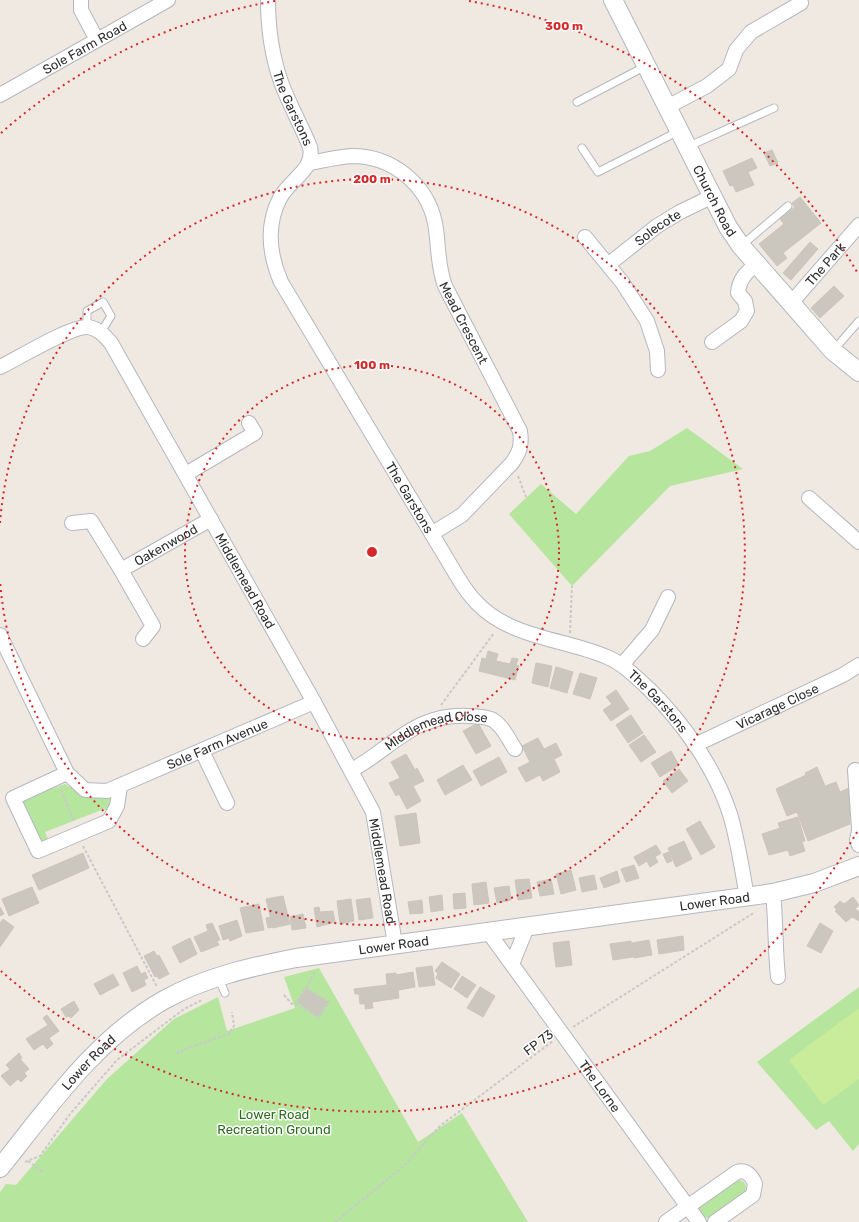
<svg xmlns="http://www.w3.org/2000/svg" width="859" height="1222" viewBox="0 0 859 1222" font-family="Rubik,sans-serif">
<style>
.green{fill:#b6e59e}
.pitch{fill:#c9ec9a}
.building{fill:#cbc7bf;stroke:#cbc5ba}
.lines{fill:none;stroke-linecap:round;stroke-linejoin:round}
.service-casing{stroke:#b4b7c1;stroke-width:9}
.minor-casing{stroke:#b4b7c1;stroke-width:16}
.tertiary-casing{stroke:#b4b7c1;stroke-width:20}
.path{stroke:#c9c9c9;stroke-width:2;stroke-dasharray:3 2;stroke-linecap:butt}
.service{stroke:#fff;stroke-width:7}
.minor{stroke:#fff;stroke-width:14}
.tertiary{stroke:#fff;stroke-width:18}
.ring{fill:none;stroke:#d62828;stroke-width:2;stroke-dasharray:2 4}
.labels{text-anchor:middle;stroke-width:3;stroke-linejoin:round;paint-order:stroke}
.street-label{font-size:13px;fill:#2e2e2e;stroke:#fff}
.park-label{font-size:13px;fill:#2c6e1b;stroke:#fff}
.centre{fill:#d62828;stroke:#fff;stroke-width:2}
.ring-label{font-size:12px;text-anchor:middle;font-weight:bold;fill:#d62828;stroke:#fff;stroke-width:3;stroke-linejoin:round;paint-order:stroke}
</style>
<rect width="100%" height="100%" fill="#efe9e1"/>
<g class="green">
<polygon points="687,428 743,469 670,486 572,586 509,514 541,484 576,514 629,456 650,451"/>
<polygon points="65,784 86,797 111,796 112,805 106,810 104,809 45,832 49,841 42,844 21,800"/>
<polygon points="319,968 418,1142 462,1113 528,1222 0,1222 0,1192 6,1184 16,1185 107,1079 174,1019 218,997 227,1031 295,1008 284,977"/>
<polygon points="859,987 859,1144 853,1151 829,1121 816,1130 757,1062"/>
<polygon points="737,1179 744,1182 746,1187 745,1193 710,1218 703,1217 699,1211 700,1204"/>
</g>
<polygon class="pitch" points="859,1008 859,1079 823,1105 789,1060"/>
<g class="building">
<polygon points="772,150 778,163 770,166 764,153"/>
<polygon points="752,158 757,168 748,172 754,185 736,192 733,185 730,186 723,171"/>
<polygon points="800,197 821,223 783,253 787,258 777,266 759,244 784,224 780,219 795,207 792,203"/>
<polygon points="810,242 818,249 791,280 783,273"/>
<polygon points="834,286 844,296 820,318 811,308"/>
<polygon points="488,651 498,654 496,661 510,664 512,658 518,659 516,665 519,666 515,680 479,671 482,658 486,659"/>
<polygon points="536,663 552,666 548,687 532,683"/>
<polygon points="556,667 573,672 567,693 550,688"/>
<polygon points="580,673 597,678 590,699 573,694"/>
<polygon points="616,690 629,709 611,721 603,710 612,704 606,697"/>
<polygon points="631,715 643,733 628,743 616,725"/>
<polygon points="478,723 491,746 476,754 463,731"/>
<polygon points="644,735 656,752 641,762 629,745"/>
<polygon points="538,738 544,749 556,743 562,755 554,759 560,772 543,781 540,775 526,782 518,768 530,762 522,746"/>
<polygon points="671,751 679,765 660,777 651,763"/>
<polygon points="406,754 415,770 417,768 424,781 413,786 421,801 407,809 399,794 396,796 389,783 400,778 391,762"/>
<polygon points="499,757 507,772 481,786 473,771"/>
<polygon points="463,765 472,780 445,795 437,780"/>
<polygon points="817,767 825,786 836,782 840,792 849,788 850,824 808,841 797,812 787,816 776,789 806,775 805,773"/>
<polygon points="679,769 688,781 672,793 663,781"/>
<polygon points="416,813 420,843 400,846 395,816"/>
<polygon points="798,817 805,841 802,842 805,851 790,856 788,850 769,855 762,834 780,828 778,823"/>
<polygon points="700,821 715,847 701,855 686,829"/>
<polygon points="684,841 692,859 676,867 668,848"/>
<polygon points="656,845 661,853 655,857 658,862 650,867 647,861 639,866 634,857"/>
<polygon points="669,852 672,861 667,863 663,854"/>
<polygon points="83,853 89,868 39,890 32,875"/>
<polygon points="634,865 639,878 626,882 621,869"/>
<polygon points="571,870 576,890 561,894 556,874"/>
<polygon points="617,871 620,882 604,888 600,878"/>
<polygon points="594,875 597,889 582,892 579,878"/>
<polygon points="529,879 532,898 518,900 515,880"/>
<polygon points="551,879 554,894 540,896 537,882"/>
<polygon points="486,882 489,903 474,905 472,884"/>
<polygon points="509,886 511,900 497,903 494,888"/>
<polygon points="32,887 39,903 9,916 2,899"/>
<polygon points="465,893 466,908 454,909 453,894"/>
<polygon points="442,895 443,910 431,912 429,897"/>
<polygon points="283,896 290,924 273,928 266,899"/>
<polygon points="853,897 859,905 855,909 859,912 859,921 852,917 846,922 835,911 837,910 834,907 840,901 844,904"/>
<polygon points="370,898 373,918 359,920 356,900"/>
<polygon points="351,899 354,921 340,924 337,901"/>
<polygon points="422,900 423,913 410,914 408,902"/>
<polygon points="259,904 264,930 246,933 240,908"/>
<polygon points="0,907 4,914 0,916"/>
<polygon points="319,907 320,912 333,911 335,922 317,927 314,908"/>
<polygon points="303,914 306,928 292,930 290,917"/>
<polygon points="271,917 273,927 268,928 266,918"/>
<polygon points="3,919 14,927 0,947 0,923"/>
<polygon points="237,920 242,936 230,941 229,938 223,940 219,926"/>
<polygon points="212,923 220,940 217,941 219,945 201,952 194,937 208,931 206,925"/>
<polygon points="820,923 833,931 821,953 807,946"/>
<polygon points="683,936 684,950 659,954 657,940"/>
<polygon points="190,938 197,954 180,963 172,947"/>
<polygon points="649,940 652,955 634,958 632,943"/>
<polygon points="569,941 572,965 556,967 553,943"/>
<polygon points="631,941 633,957 613,960 610,944"/>
<polygon points="154,951 157,956 159,955 169,974 159,979 157,976 155,977 144,956"/>
<polygon points="442,962 460,974 451,988 436,978 438,973 435,971"/>
<polygon points="137,966 141,974 145,972 148,978 144,980 146,985 132,992 123,973"/>
<polygon points="432,966 435,985 419,987 416,968"/>
<polygon points="413,972 415,987 399,990 396,975"/>
<polygon points="396,973 399,998 372,1002 373,1008 365,1009 365,1004 360,1004 359,994 355,994 354,989 387,985 386,974"/>
<polygon points="113,974 119,985 100,995 94,984"/>
<polygon points="462,976 476,985 467,998 454,989"/>
<polygon points="480,987 495,996 483,1017 467,1008"/>
<polygon points="306,989 327,1002 318,1016 298,1002"/>
<polygon points="74,1001 79,1010 71,1018 69,1016 66,1017 61,1009"/>
<polygon points="47,1015 59,1031 49,1038 53,1044 47,1049 43,1044 34,1050 26,1039 48,1025 43,1018"/>
<polygon points="19,1053 22,1058 20,1059 29,1069 24,1073 27,1076 21,1082 18,1079 10,1086 1,1076 10,1069 6,1065"/>
</g>
<g class="lines">
<g class="service-casing">
<g id="service">
<polyline points="577,102 646,66"/>
<polyline points="687,147 774,108"/>
<polyline points="582,148 598,172 679,131"/>
<polyline points="741,246 788,206"/>
<polyline points="87,327 87,311 103,302 111,316 101,332"/>
<polyline points="833,351 859,321"/>
<polyline points="218,977 225,993"/>
</g>
</g>
<g class="minor-casing">
<g id="minor">
<polyline points="81,0 81,10 97,40"/>
<path id="s1" d="M 268,0 C 268,28 272,56 281,82 C 289,104 301,125 310,147 C 315,170 290,179 280,198 C 266,225 269,254 281,282 L 457,576 C 463,586 469,595 477,603 C 510,638 565,639 607,657 C 624,664 637,678 650,690 C 684,724 715,768 730,814 C 738,841 742,870 747,897"/>
<path id="s2" d="M 0,95 L 168,0"/>
<polyline points="667,107 707,86 729,69 736,50 751,32 801,3"/>
<path id="s3" d="M 310,163 C 324,160 338,157 352,156 C 392,156 427,184 435,223 C 439,244 437,265 445,286 L 520,431 C 522,445 520,452 512,463 L 462,515 L 433,533"/>
<polyline points="585,237 622,282 647,321 657,351 658,370"/>
<path id="s4" d="M 609,264 L 657,226 L 680,212 L 711,197"/>
<path id="s5" d="M 791,303 L 859,225"/>
<path d="M 712,342 L 741,321 L 747,311 L 745,301 L 738,293 C 739,279 746,273 756,264"/>
<path id="s6" d="M 0,367 C 17,359 72,325 88,327 C 99,329 104,335 111,343 L 314,702 L 373,812 L 395,944"/>
<polyline points="186,474 255,433 249,423"/>
<polyline points="809,498 859,542"/>
<path id="s7" d="M 72,523 L 91,521 L 121,570 L 211,519"/>
<polyline points="121,570 153,626 143,639"/>
<path id="s8" d="M 0,635 L 67,773 L 85,790 L 107,791 L 314,702"/>
<polyline points="622,665 652,630 668,597"/>
<path id="s9" d="M 695,745 L 843,675 L 859,665"/>
<polyline points="202,751 227,803"/>
<path id="s10" d="M 352,770 C 393,747 415,713 469,716 C 477,717 485,716 493,720 C 503,726 509,740 515,749"/>
<polyline points="855,770 859,829"/>
<polyline points="67,773 13,798 38,851 109,821 117,806 120,786"/>
<polyline points="859,831 857,840 859,845"/>
<path d="M 773,893 C 776,921 775,949 778,977"/>
<path id="s11" d="M 489,933 L 699,1222"/>
<polyline points="512,964 527,927"/>
<path d="M 666,1222 L 737,1172 C 746,1169 752,1176 755,1184 L 753,1195 L 715,1222"/>
</g>
</g>
<g class="tertiary-casing">
<g id="tertiary">
<path id="s12" d="M 613,0 L 728,227 L 741,246 L 833,351 L 859,372"/>
<path id="s13" d="M 0,1168 C 48,1108 95,1039 164,1000 C 205,977 251,967 296,958 L 773,893 L 814,883 L 859,866"/>
</g>
</g>
<g class="path">
<polyline points="518,476 526,497"/>
<polyline points="570,633 572,586"/>
<polyline points="441,705 494,633"/>
<polyline points="61,790 74,821"/>
<polyline points="83,846 157,987"/>
<polyline points="284,995 292,1004 296,1004 314,974 314,971"/>
<polyline points="296,1004 319,1018 329,1002 306,988"/>
<polyline points="573,1027 755,912"/>
<polyline points="177,1051 179,1053 185,1049 231,1033 231,1030 234,1026 232,1012"/>
<polyline points="28,1161 43,1172"/>
<polyline points="25,1162 40,1156 70,1114 117,1060 184,1009 202,1000"/>
<polyline points="335,1222 403,1167 440,1126 553,1041"/>
</g>
<use href="#service" class="service"/>
<use href="#minor" class="minor"/>
<use href="#tertiary" class="tertiary"/>
</g>
<g class="ring">
<circle cx="372" cy="552" r="187"/>
<path d="M0 523A373 373 0 1 1 0 581"/>
<path d="M857 832A560 560 0 0 1 1 971M1 133A560 560 0 0 1 275 1M469 1A560 560 0 0 1 857 272"/>
</g>
<g class="labels">
<g class="street-label">
<text dy="5" stroke="none"><textPath href="#s2" startOffset="97">Sole Farm Road</textPath></text>
<text dy="5" stroke="none"><textPath href="#s1" startOffset="112">The Garstons</textPath></text>
<text dy="5" stroke="none"><textPath href="#s12" startOffset="225">Church Road</textPath></text>
<text dy="5" stroke="none"><textPath href="#s4" startOffset="61">Solecote</textPath></text>
<text dy="5" stroke="none"><textPath href="#s5" startOffset="52">The Park</textPath></text>
<text dy="5" stroke="none"><textPath href="#s3" startOffset="263">Mead Crescent</textPath></text>
<text dy="5" stroke="none"><textPath href="#s1" startOffset="554">The Garstons</textPath></text>
<text dy="5" stroke="none"><textPath href="#s7" startOffset="128">Oakenwood</textPath></text>
<text dy="5" stroke="none"><textPath href="#s6" startOffset="399">Middlemead Road</textPath></text>
<text dy="5" stroke="none"><textPath href="#s1" startOffset="890">The Garstons</textPath></text>
<text dy="5" stroke="none"><textPath href="#s9" startOffset="91">Vicarage Close</textPath></text>
<text dy="5" stroke="none"><textPath href="#s10" startOffset="96">Middlemead Close</textPath></text>
<text dy="5" stroke="none"><textPath href="#s8" startOffset="320">Sole Farm Avenue</textPath></text>
<text dy="5" stroke="none"><textPath href="#s6" startOffset="723">Middlemead Road</textPath></text>
<text dy="5" stroke="none"><textPath href="#s13" startOffset="798">Lower Road</textPath></text>
<text dy="5" stroke="none"><textPath href="#s13" startOffset="474">Lower Road</textPath></text>
<text transform="translate(538 1042) rotate(-37)" y="5">FP 73</text>
<text dy="5" stroke="none"><textPath href="#s13" startOffset="138">Lower Road</textPath></text>
<text dy="5" stroke="none"><textPath href="#s11" startOffset="189">The Lorne</textPath></text>
</g>
<g class="park-label">
<text x="274" y="1119">Lower Road<tspan x="274" dy="15">Recreation Ground</tspan></text>
</g>
</g>
<circle cx="372" cy="552" r="6" class="centre"/>
<g class="ring-label">
<text x="564" y="30">300 m</text>
<text x="372" y="183">200 m</text>
<text x="372" y="369">100 m</text>
</g>
</svg>
